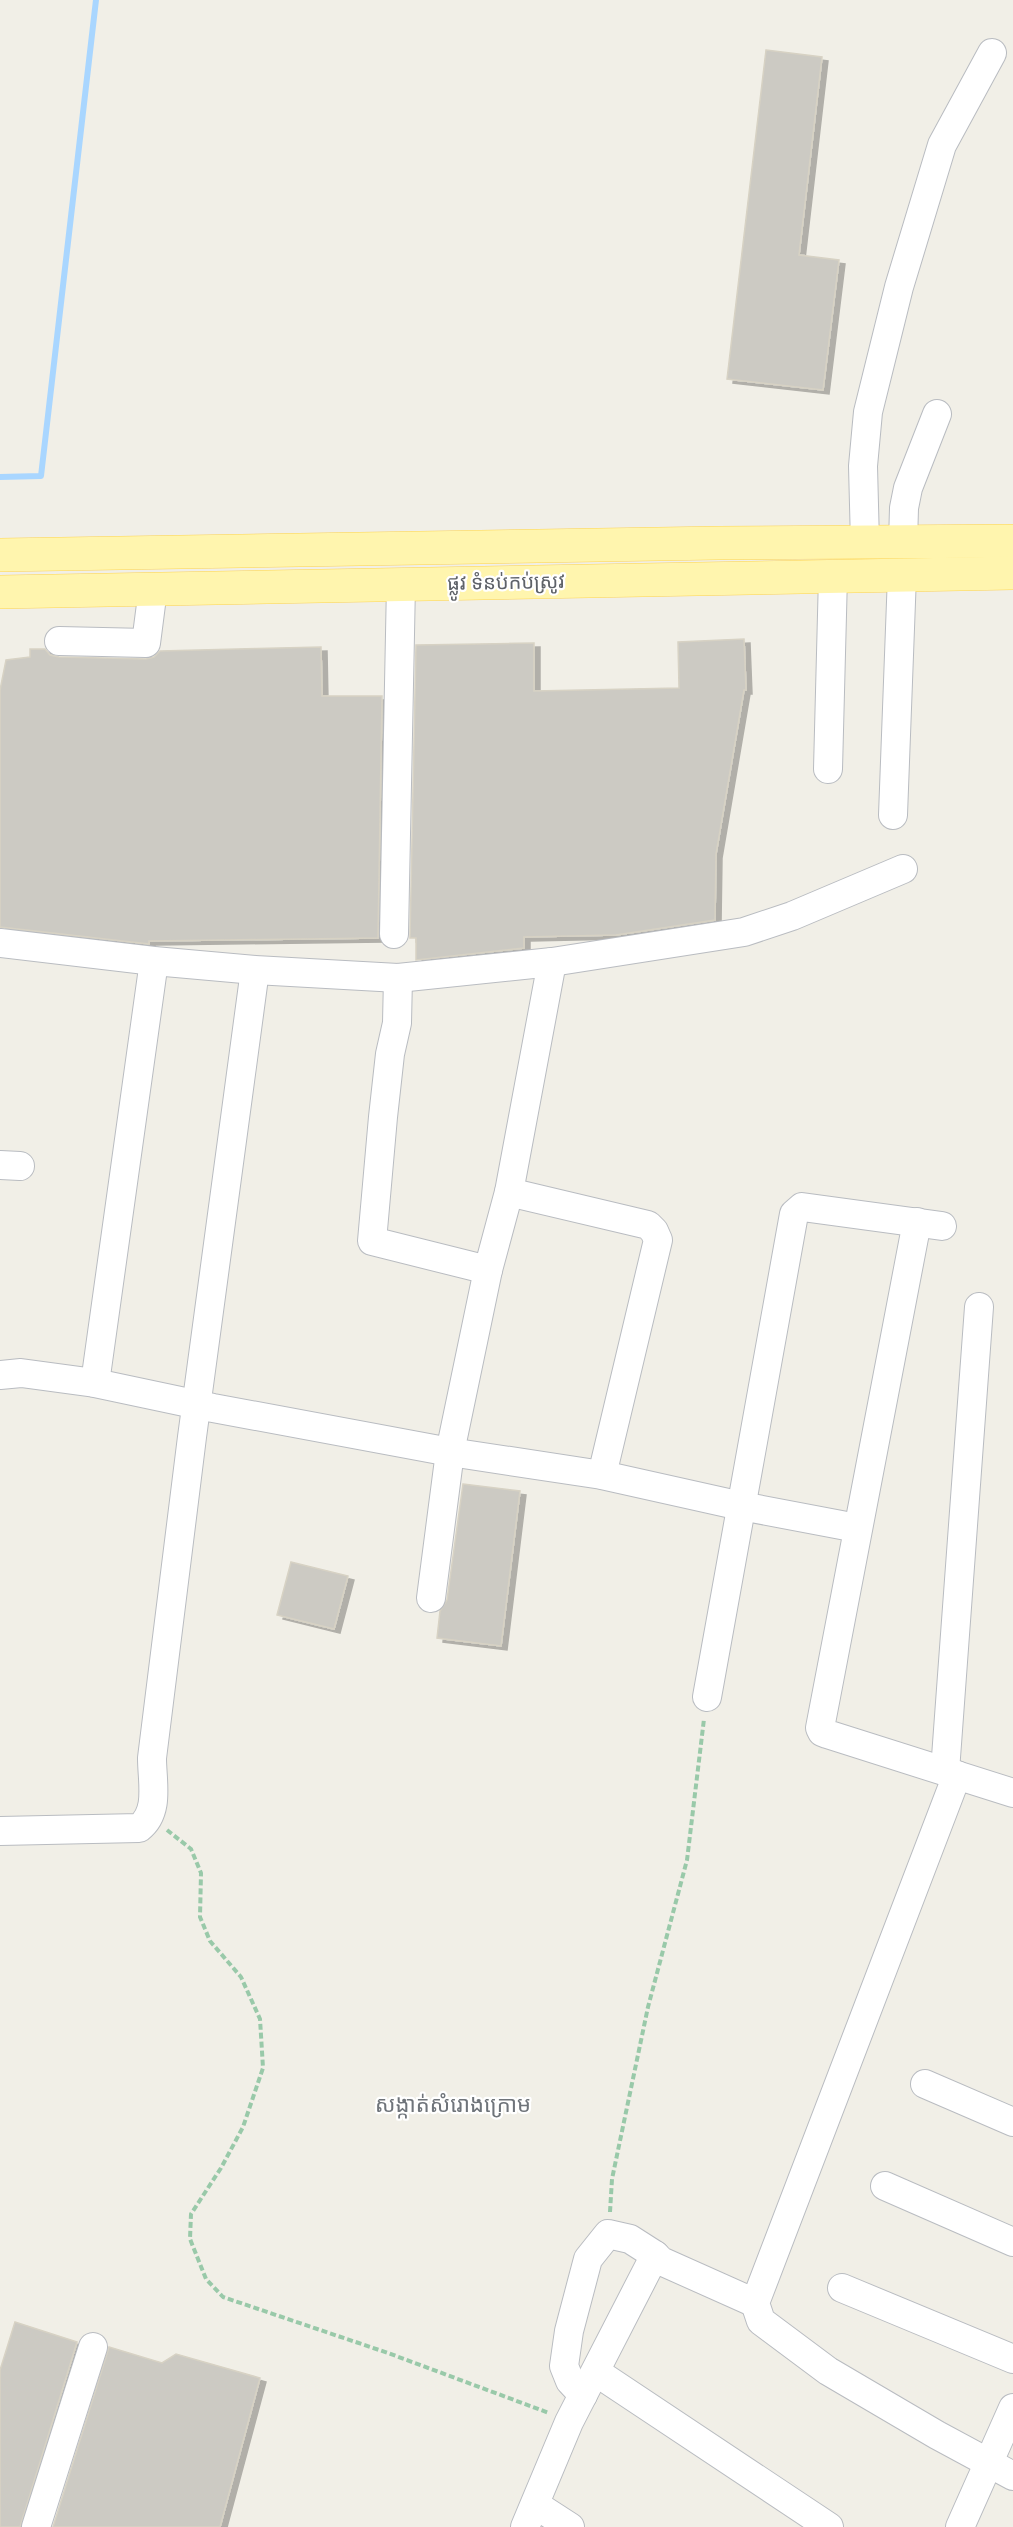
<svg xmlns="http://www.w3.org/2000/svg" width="1013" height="2527" viewBox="0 0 1013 2527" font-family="Karla,'Noto Sans Khmer',sans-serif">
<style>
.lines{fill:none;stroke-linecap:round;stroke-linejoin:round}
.stream{stroke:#a9d6ff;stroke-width:6}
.building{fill:#cccac3;stroke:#d7d2c4;stroke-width:1.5;filter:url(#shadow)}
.minor-casing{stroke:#b9bcc1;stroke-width:30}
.major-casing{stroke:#fdd454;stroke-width:34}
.path{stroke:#99c9a9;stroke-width:4;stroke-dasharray:6 3;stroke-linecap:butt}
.minor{stroke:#fff;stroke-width:28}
.major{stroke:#fff5ae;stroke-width:33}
.labels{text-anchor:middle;stroke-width:4.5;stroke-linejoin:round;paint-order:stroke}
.street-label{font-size:20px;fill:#5e6268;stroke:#fff}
.quarter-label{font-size:22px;fill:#6f747a;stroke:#fff}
</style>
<defs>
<filter id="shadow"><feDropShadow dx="6" dy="4" stdDeviation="0" flood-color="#0004"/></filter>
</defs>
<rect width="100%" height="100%" fill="#f1efe7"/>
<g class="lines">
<polyline class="stream" points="0,477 41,476 96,0"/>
</g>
<g class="building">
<polygon points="766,50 822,57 799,255 839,260 823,390 727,379"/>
<polygon points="744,639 746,690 744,690 716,854 715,920 616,935 524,937 524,948 416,960 416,938 410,938 416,645 534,643 534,691 679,688 678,642"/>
<polygon points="321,647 322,696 382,696 378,938 149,941 149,944 0,927 0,690 6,660 30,657 30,649 45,649 50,655 59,657 146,659 154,657 160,651"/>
<polygon points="463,1484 520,1491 501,1646 437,1638 440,1611 447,1600"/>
<polygon points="291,1562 348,1576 334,1629 277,1615"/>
<polygon points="15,2322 77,2342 20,2527 0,2527 0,2370"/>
<polygon points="109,2347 162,2363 176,2354 260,2378 220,2527 53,2527"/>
</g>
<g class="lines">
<g class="minor-casing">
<g id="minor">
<polyline points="865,543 863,466 868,412 899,287 942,145 992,53"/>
<polyline points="903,543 904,508 908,488 937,414"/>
<polyline points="59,641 146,643 153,589"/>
<polyline points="828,769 833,576"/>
<polyline points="893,815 902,575"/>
<polyline points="394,934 401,584"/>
<polyline points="0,943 154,961 255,970 398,978 552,962 744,932 792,916 903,869"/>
<polyline points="398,978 397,1023 390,1054 383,1117 372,1241 488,1270"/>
<polyline points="0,1165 20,1166"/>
<polyline points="509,1192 648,1225 654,1231 658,1240 602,1475"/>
<polyline points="917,1222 820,1728 822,1732 827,1734 1013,1793"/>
<polyline points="0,1375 21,1373 95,1383 213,1408 450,1452 602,1475 741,1506 857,1528"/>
<polyline points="95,1383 154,961"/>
<polyline points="431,1598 450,1452 488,1270 509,1192 552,962"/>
<polyline points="707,1697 794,1214 802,1207 942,1226"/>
<polyline points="945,1771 979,1307"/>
<polyline points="957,1775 755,2303 761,2321 828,2371 937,2435 1013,2476"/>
<path d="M 0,1831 L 139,1828 C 160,1812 152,1782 152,1758 L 192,1437 L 255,970"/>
<polyline points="925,2084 1013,2122"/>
<polyline points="885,2186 1013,2242"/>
<polyline points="842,2288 1013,2359"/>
<polyline points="596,2372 829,2527"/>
<polyline points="583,2395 570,2381 564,2366 569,2331 588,2259 608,2234 630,2239 655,2255"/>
<polyline points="536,2505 570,2527"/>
<polyline points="36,2527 93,2347"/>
<polyline points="525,2527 569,2422 655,2255 661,2261 755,2303"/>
<polyline points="960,2527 1013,2408"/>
</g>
</g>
<g class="major-casing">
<g id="major">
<polyline points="0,555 718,543 1013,541"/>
<polyline points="0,592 1013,573"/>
</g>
</g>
<g class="path">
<polyline points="167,1830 191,1849 201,1873 200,1917 210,1941 241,1977 260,2019 263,2068 243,2127 221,2168 191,2214 190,2239 206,2279 223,2297 388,2353 549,2413"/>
<polyline points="610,2212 612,2179 648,2007 687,1860 704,1719"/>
</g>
<use href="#minor" class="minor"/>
<use href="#major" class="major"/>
</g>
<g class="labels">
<g class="street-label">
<text transform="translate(506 582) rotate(-1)" y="7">ផ្លូវ ទំនប់កប់ស្រូវ</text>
</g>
<g class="quarter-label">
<text x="453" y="2112">សង្កាត់សំរោងក្រោម</text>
</g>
</g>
</svg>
